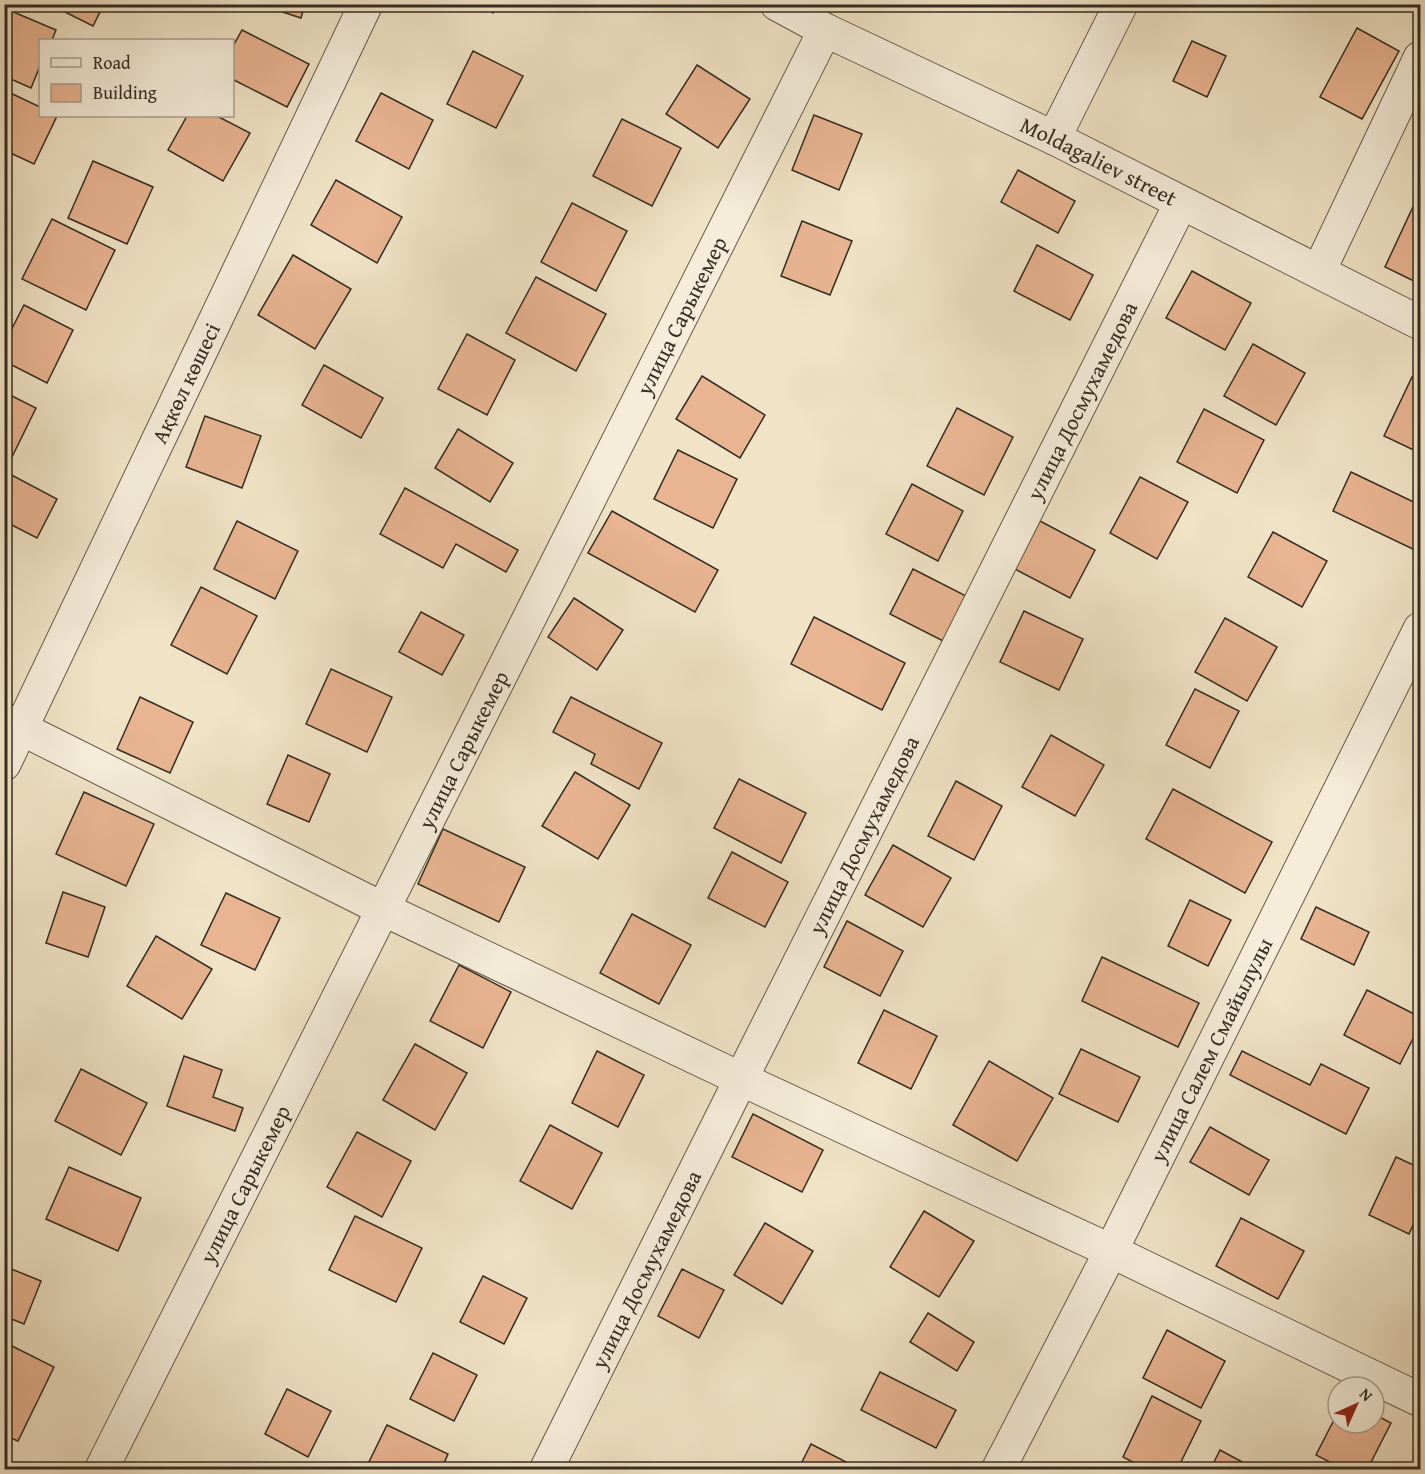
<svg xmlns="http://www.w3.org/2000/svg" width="1425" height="1474" viewBox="0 0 1425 1474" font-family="'Gentium Book Plus',serif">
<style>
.building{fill:#e8b491;stroke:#342c22;stroke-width:1.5}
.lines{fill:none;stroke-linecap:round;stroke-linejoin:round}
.minor-casing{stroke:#635a4b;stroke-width:35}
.minor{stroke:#f5edda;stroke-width:33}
.labels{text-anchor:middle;stroke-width:4.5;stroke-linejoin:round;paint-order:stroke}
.street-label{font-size:22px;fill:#342c22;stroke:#f5edda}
</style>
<rect width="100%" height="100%" fill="#f0e3c6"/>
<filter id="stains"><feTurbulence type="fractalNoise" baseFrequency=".00333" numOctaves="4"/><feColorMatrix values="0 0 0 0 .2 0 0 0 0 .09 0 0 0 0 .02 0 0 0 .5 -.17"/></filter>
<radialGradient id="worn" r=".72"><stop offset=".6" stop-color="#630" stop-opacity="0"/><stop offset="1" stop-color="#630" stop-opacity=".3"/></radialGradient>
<g class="building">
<polygon points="49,4 104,4 93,26"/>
<polygon points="258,4 305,4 301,18"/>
<polygon points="481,4 499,4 493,13"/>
<polygon points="4,8 56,30 52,40 40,40 40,66 31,88 4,76"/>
<polygon points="1357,28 1399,51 1362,119 1320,97"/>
<polygon points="242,30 309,64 287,107 232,79 232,48"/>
<polygon points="1192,41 1226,56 1207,97 1173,81"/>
<polygon points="473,51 523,76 496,128 447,104"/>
<polygon points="697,65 750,99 718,148 666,114"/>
<polygon points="4,90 40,107 40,116 57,116 34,164 4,150"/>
<polygon points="381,93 433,120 409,169 356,141"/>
<polygon points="814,115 862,134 839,190 792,170"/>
<polygon points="187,116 217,116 250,133 223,181 168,150"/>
<polygon points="622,119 681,148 652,206 593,176"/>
<polygon points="93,161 153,187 127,244 68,218"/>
<polygon points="1018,170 1075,201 1058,233 1001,202"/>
<polygon points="336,180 402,217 377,263 311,225"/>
<polygon points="1418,196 1420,198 1420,284 1385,267"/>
<polygon points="572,203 627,231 596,291 541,262"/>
<polygon points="52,219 115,250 86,310 22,279"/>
<polygon points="802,221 852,241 830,295 781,276"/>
<polygon points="1037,245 1093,275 1070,320 1014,291"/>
<polygon points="293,255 351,289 315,349 258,315"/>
<polygon points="1192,271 1251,303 1225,350 1166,318"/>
<polygon points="536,277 606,314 576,371 506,333"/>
<polygon points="24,305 73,330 47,383 4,361 4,344"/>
<polygon points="467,334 515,360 487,415 438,389"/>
<polygon points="1253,344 1305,373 1276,425 1224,396"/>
<polygon points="324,365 383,398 361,438 302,405"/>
<polygon points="702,376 765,415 740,458 676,419"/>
<polygon points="1412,377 1420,381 1420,453 1384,436"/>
<polygon points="4,392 36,408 10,461 4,458"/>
<polygon points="957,408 1013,437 984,495 927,466"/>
<polygon points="1204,409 1264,440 1237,493 1177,462"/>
<polygon points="205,416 261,436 242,488 186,467"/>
<polygon points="458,429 513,463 490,502 435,468"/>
<polygon points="678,450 737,479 713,528 654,499"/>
<polygon points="4,471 57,499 37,538 4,521"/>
<polygon points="1351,472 1420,505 1420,544 1417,551 1333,511"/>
<polygon points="1140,477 1188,502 1157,559 1110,533"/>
<polygon points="912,484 963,511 938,561 886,534"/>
<polygon points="405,488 518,550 506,572 456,544 443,568 380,534"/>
<polygon points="612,511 718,570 695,612 588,553"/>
<polygon points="237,521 298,551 275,599 214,569"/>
<polygon points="1040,521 1095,550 1070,598 1015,569"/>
<polygon points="1273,532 1327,561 1302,607 1248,577"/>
<polygon points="913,569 970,598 947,643 890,614"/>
<polygon points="201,587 257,616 227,674 171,645"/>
<polygon points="574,598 623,630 597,670 548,637"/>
<polygon points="1024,611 1083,639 1059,690 1000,662"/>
<polygon points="421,612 464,635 442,675 399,652"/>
<polygon points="814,617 905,663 882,710 791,664"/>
<polygon points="1225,618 1277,647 1247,701 1195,672"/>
<polygon points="331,669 392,697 367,752 306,724"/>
<polygon points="1195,689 1239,711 1210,768 1166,745"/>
<polygon points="140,697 193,722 170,773 117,749"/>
<polygon points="571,697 662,743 639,789 591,764 595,754 553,732"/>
<polygon points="1051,735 1104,765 1075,816 1022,787"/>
<polygon points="288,755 330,774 309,822 267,804"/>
<polygon points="575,772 630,805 598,859 542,826"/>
<polygon points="739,779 806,813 781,863 714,828"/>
<polygon points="956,781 1002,806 974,860 928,836"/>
<polygon points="1173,789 1272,842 1245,893 1146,839"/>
<polygon points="84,792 154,824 126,886 56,854"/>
<polygon points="443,829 525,867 499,922 418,884"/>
<polygon points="893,845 951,878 923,927 865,895"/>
<polygon points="732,852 788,882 765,927 708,898"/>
<polygon points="63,892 105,907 88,957 46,943"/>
<polygon points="226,893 280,918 255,970 201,945"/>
<polygon points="1190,900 1231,920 1208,966 1168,946"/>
<polygon points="1316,907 1369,932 1354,965 1301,939"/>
<polygon points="632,914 691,945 659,1004 600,973"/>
<polygon points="847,921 903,951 880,996 824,967"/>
<polygon points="156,936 212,969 182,1019 127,986"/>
<polygon points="1102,957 1199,1003 1178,1047 1082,1001"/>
<polygon points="459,965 511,992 483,1048 430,1021"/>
<polygon points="1367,990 1420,1017 1420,1025 1400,1064 1344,1035"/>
<polygon points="884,1010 937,1036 911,1089 858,1063"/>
<polygon points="415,1044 467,1073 435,1130 383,1100"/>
<polygon points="1081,1049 1140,1077 1118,1122 1059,1094"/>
<polygon points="597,1051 644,1075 618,1127 572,1103"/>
<polygon points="1242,1051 1310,1085 1321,1064 1369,1088 1346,1134 1230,1075"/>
<polygon points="184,1056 222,1070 213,1097 243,1108 235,1131 167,1106"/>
<polygon points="989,1061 1053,1098 1017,1161 953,1125"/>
<polygon points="81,1069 147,1103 121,1155 55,1121"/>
<polygon points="753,1114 823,1150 802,1192 732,1157"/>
<polygon points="550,1125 602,1153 572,1209 520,1181"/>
<polygon points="1210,1127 1269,1160 1249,1195 1190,1162"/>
<polygon points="357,1132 411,1161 382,1217 327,1187"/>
<polygon points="1396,1157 1420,1168 1420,1210 1409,1234 1369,1215"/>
<polygon points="69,1167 141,1198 118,1251 46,1219"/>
<polygon points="924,1211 974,1241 939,1297 890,1267"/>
<polygon points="355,1216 422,1248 396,1302 329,1270"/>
<polygon points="1241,1218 1304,1251 1278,1299 1216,1266"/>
<polygon points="765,1223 813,1251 782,1304 734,1275"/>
<polygon points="4,1266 41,1281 24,1324 4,1316"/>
<polygon points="682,1269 724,1290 699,1338 658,1316"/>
<polygon points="483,1276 527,1298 504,1344 460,1322"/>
<polygon points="928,1313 974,1342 957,1371 910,1342"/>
<polygon points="1167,1330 1225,1361 1201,1408 1143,1378"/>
<polygon points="4,1342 54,1367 18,1441 4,1435"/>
<polygon points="433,1353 477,1375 454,1421 410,1399"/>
<polygon points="880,1372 956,1410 936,1448 861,1410"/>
<polygon points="287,1389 331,1411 308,1457 265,1434"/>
<polygon points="1152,1396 1201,1421 1177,1470 1148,1470 1123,1457"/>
<polygon points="1338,1412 1338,1423 1374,1423 1374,1414 1391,1423 1367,1470 1345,1470 1316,1455"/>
<polygon points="387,1425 448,1454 441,1470 365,1470"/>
<polygon points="811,1444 852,1465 849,1470 798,1470"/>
<polygon points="1220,1450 1257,1470 1210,1470"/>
</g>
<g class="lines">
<g class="minor-casing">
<g id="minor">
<path id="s1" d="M 777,4 L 825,30 L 1054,138 L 1420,323"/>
<polyline points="1054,138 1121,4"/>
<polyline points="1319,271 1420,58"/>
<polyline points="4,720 383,909 741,1079 1111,1251 1420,1400"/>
<path id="s2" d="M 4,764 L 366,4"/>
<path id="s3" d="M 101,1470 L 825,30"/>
<path id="s4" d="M 546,1470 L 741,1079 L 1181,203"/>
<path id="s5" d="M 998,1470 L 1111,1251 L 1420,629"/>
</g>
</g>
<use href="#minor" class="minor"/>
</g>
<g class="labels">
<g class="street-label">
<text dy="8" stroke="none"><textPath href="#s1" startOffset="358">Moldagaliev street</textPath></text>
<text dy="8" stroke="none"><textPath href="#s3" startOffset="1292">улица Сарыкемер</textPath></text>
<text dy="8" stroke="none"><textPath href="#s2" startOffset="422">Ақкөл көшесі</textPath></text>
<text dy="8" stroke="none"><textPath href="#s4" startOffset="1196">улица Досмухамедова</textPath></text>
<text dy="8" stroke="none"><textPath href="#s3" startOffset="806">улица Сарыкемер</textPath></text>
<text dy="8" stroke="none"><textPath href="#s4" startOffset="710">улица Досмухамедова</textPath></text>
<text dy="8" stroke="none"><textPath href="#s5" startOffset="471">улица Салем Смайылулы</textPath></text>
<text dy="8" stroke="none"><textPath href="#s3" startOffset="320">улица Сарыкемер</textPath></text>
<text dy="8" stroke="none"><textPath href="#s4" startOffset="224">улица Досмухамедова</textPath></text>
</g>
</g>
<rect width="1425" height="1474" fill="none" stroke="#f0e3c6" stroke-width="24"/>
<rect x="6" y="6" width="1413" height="1462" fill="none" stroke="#342c22" stroke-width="3"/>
<rect x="12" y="12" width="1401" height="1450" fill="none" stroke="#342c22" stroke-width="1.5"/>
<rect x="39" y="39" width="195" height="78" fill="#f5edda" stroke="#a8a090" stroke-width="1.5"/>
<rect x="51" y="58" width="30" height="9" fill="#f5edda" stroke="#a8a090" stroke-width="1.5"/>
<text x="93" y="69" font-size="18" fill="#342c22">Road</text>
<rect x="51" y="84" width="30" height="18" fill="#e8b491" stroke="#a8a090" stroke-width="1.5"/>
<text x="93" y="99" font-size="18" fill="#342c22">Building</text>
<g transform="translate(1356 1405) rotate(45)"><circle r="28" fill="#f5edda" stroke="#a8a090" stroke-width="1.5"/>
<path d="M0-4.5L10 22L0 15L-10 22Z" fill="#8f2418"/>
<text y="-9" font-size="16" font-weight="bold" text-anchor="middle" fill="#342c22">N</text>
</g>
<rect width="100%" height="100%" filter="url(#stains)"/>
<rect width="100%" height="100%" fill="url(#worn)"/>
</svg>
